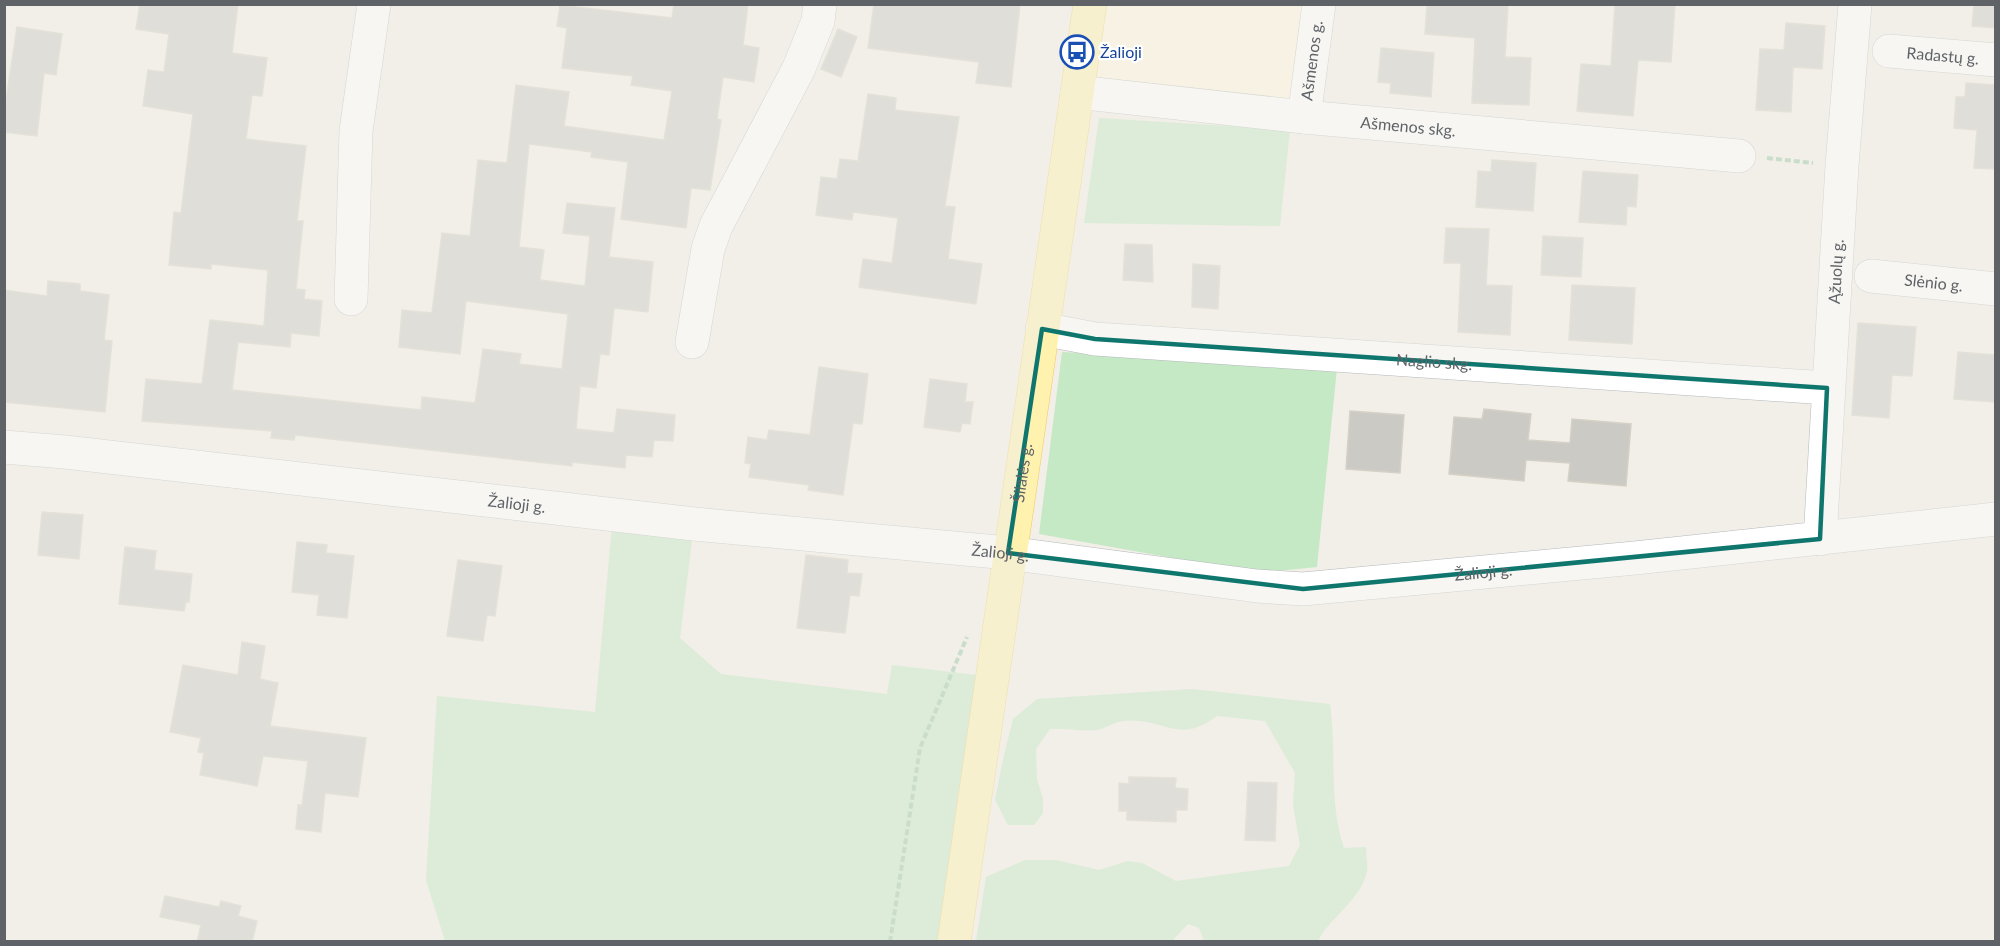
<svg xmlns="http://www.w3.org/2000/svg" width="2000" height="946" viewBox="0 0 2000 946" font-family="Lato,sans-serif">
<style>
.commercial{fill:#fef7e0}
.green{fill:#c5e8c5}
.building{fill:#cccac5;stroke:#d6d1c6;stroke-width:1.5}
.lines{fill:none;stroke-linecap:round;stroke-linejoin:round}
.minor-casing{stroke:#b5b8bc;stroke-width:34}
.major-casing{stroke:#f2c960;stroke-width:34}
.path{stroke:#9cc7a9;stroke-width:4;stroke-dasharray:6 3;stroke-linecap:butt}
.minor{stroke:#fff;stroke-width:33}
.major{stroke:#fff2af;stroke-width:33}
.marked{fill:none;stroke:#0f766e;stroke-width:4.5;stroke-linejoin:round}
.labels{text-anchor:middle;stroke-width:4.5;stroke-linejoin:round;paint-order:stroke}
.transit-label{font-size:16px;fill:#164399;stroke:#fff;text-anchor:start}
.street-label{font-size:16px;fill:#5f6368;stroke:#fff}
</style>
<rect width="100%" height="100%" fill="#f1efe8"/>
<polygon class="commercial" points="1098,5 1308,5 1295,106 1086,85"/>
<g class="green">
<polygon points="1099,118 1290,130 1280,226 1084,223"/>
<polygon points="1062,352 1337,368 1317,567 1257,573 1039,534"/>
<polygon points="613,515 694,524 680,638 721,674 887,694 892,665 976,675 940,941 445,941 426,880 437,696 595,712"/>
<path d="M 1192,689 L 1330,704 C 1337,751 1328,802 1344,848 L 1366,847 C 1366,854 1368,864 1367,871 C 1361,900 1330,917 1318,941 L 1204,941 L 1199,928 L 1188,924 L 1172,941 L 976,941 L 986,877 L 1025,860 L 1056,860 L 1099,870 L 1128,861 L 1142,863 L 1176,881 L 1289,866 L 1300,845 L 1293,805 L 1295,773 L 1265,721 L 1217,716 C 1177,746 1165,717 1124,721 C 1114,722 1106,728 1097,730 C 1084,732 1064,728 1050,729 L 1036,749 L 1037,779 L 1043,799 L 1043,813 L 1034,825 L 1008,825 L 995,800 L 1003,759 L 1013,719 L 1037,699 Z"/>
</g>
<g class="building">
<polygon points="140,4 238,4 232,53 267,58 262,96 252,95 246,139 306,146 297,221 303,221 296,289 305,290 304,299 322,301 319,336 291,333 290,347 238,342 232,390 421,410 422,397 475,403 483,349 521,354 519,364 562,369 568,314 466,301 460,354 399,347 402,310 432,313 442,233 470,236 478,160 507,163 516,85 569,92 564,126 664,140 672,91 631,85 633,76 562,68 567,28 557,26 560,5 672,18 674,4 748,4 743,45 759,48 754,82 723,77 717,119 721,120 710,190 691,188 686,228 621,219 628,162 591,157 592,152 529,144 519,247 544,250 540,280 585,286 590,236 563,233 567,203 615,208 609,257 653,262 648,312 614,308 609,355 600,354 596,388 580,386 576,429 614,433 617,409 675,415 673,441 654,440 652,457 626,455 625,468 572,462 572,466 295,435 294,440 271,438 272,431 142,421 146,379 202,384 210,320 264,326 268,270 211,264 211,269 169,265 174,212 181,213 193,114 143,106 148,70 164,72 169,34 136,29"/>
<polygon points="874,4 1020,4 1011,87 976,83 979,62 868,48"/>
<polygon points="1427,4 1508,4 1505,57 1531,58 1529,105 1472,103 1475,38 1425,34"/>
<polygon points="1615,4 1675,4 1671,62 1638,60 1633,116 1577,111 1581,64 1611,66"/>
<polygon points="1974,4 1995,4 1995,28 1972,26"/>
<polygon points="1786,23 1825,26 1822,69 1793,67 1791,112 1756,110 1760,49 1784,50"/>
<polygon points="17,27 62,34 56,75 44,73 37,136 4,132 4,113"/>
<polygon points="838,29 857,37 841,77 821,69"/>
<polygon points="1381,48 1434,53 1431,97 1390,93 1391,83 1378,82"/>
<polygon points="1966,83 1995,85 1995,169 1974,168 1977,130 1954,128 1956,97 1965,97"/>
<polygon points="868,94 896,98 895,110 959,117 945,206 955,207 948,259 982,264 976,304 859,287 863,259 892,263 898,218 853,212 852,220 816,215 821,177 837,179 840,159 858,161"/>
<polygon points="1492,160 1536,163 1533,211 1476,207 1478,171 1491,172"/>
<polygon points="1583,171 1638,175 1636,207 1627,206 1626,225 1579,222"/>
<polygon points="1446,228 1489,229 1486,285 1512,286 1510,335 1458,332 1461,263 1444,263"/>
<polygon points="1543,236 1583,238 1581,277 1541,275"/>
<polygon points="1125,244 1152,245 1153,282 1123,280"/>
<polygon points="1193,264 1220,266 1218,309 1192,307"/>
<polygon points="48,281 80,284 80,291 109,295 104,340 112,341 105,412 4,402 4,290 47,296"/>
<polygon points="1572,285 1635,288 1632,344 1569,340"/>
<polygon points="1858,323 1916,327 1912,376 1892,375 1889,418 1852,415"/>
<polygon points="1958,352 1995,355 1995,402 1954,399"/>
<polygon points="819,367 868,374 862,424 853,423 843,495 808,490 809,485 749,477 751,464 745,463 748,437 767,440 769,430 810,435"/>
<polygon points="930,379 967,384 965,402 973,402 970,424 962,423 960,432 924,427"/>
<polygon points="1484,409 1531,414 1528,440 1570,443 1572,419 1631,424 1626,486 1568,481 1570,463 1526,460 1524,481 1449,474 1454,417 1482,419"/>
<polygon points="1350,411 1404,415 1400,473 1346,469"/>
<polygon points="42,512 83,515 79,559 38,555"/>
<polygon points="297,542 327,545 326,553 354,556 347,618 317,615 319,595 292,592"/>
<polygon points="125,547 156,551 154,570 192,574 189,602 186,602 184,611 119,604"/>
<polygon points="806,555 848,560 847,573 862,574 859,596 850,595 845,633 797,628"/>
<polygon points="458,560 502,566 495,616 487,615 483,641 447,636"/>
<polygon points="242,642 265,646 260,679 278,683 270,726 366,738 358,797 325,793 321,832 296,829 298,805 302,805 308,761 263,756 257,786 200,775 204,753 198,752 201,738 170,732 183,665 238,675"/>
<polygon points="1129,777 1176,778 1175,788 1188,789 1187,810 1176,810 1176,822 1127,820 1127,811 1119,811 1119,783 1129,784"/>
<polygon points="1248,782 1277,783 1275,841 1245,840"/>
<polygon points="165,896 219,907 221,901 241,906 238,916 257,921 252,942 197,942 201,925 160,917"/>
</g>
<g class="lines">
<g class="minor-casing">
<g id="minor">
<path id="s1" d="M 1889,51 L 1996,60"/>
<path id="s2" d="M 1077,92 L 1304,117 L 1739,156"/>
<path id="s3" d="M 1304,117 L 1319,4"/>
<path id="s4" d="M 1871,276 L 1996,289"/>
<polyline points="351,299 356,131 374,4"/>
<path id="s5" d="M 1042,329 L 1095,339 L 1827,388"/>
<polyline points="692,342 708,249 716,226 799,68 818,21 820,4"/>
<path id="s6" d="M 4,447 L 65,452 L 694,524 L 1008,553 L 1257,586 L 1303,589 L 1635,558 L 1996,519"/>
<path id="s7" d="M 1820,539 L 1842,166 L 1855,4"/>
</g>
</g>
<g class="major-casing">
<g id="major">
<path id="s8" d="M 954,942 L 1090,4"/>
</g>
</g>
<g class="path">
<polyline points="1767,158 1813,163"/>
<polyline points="890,942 920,748 967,637"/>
</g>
<use href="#minor" class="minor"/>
<use href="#major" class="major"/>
</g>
<path d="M0 0H2000V946H0ZM 1042,329 L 1095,339 L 1827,388 L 1820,539 L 1303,589 L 1008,553 Z" fill="#f1efe8" fill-opacity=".55" fill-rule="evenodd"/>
<path class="marked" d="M 1042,329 L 1095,339 L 1827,388 L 1820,539 L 1303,589 L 1008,553 Z"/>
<defs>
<g id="bus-ring" transform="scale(1.725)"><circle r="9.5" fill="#fff" stroke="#1a4fb4" stroke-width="1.5"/><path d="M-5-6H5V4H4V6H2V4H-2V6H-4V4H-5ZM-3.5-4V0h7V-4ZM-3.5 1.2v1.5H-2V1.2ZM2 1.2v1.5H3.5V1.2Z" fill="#1a4fb4"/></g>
</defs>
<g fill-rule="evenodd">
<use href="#bus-ring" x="1077" y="52"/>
</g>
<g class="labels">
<g class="transit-label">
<text x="1100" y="58">Žalioji</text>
</g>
<g class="street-label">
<text dy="6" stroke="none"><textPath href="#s1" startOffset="54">Radastų g.</textPath></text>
<text dy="6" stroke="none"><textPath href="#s3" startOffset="57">Ašmenos g.</textPath></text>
<text dy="6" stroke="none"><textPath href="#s2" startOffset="333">Ašmenos skg.</textPath></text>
<text dy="6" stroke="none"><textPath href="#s7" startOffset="268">Ąžuolų g.</textPath></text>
<text dy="6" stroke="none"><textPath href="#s4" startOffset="63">Slėnio g.</textPath></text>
<text dy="6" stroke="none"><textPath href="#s5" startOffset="394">Naglio skg.</textPath></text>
<text dy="6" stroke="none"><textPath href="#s8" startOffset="474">Šilalės g.</textPath></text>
<text dy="6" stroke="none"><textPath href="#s6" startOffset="516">Žalioji g.</textPath></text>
<text dy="6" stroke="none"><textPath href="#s6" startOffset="1002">Žalioji g.</textPath></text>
<text dy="6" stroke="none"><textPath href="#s6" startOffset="1488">Žalioji g.</textPath></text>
</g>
</g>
<rect width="2000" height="946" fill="none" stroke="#5f6368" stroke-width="12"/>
</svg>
